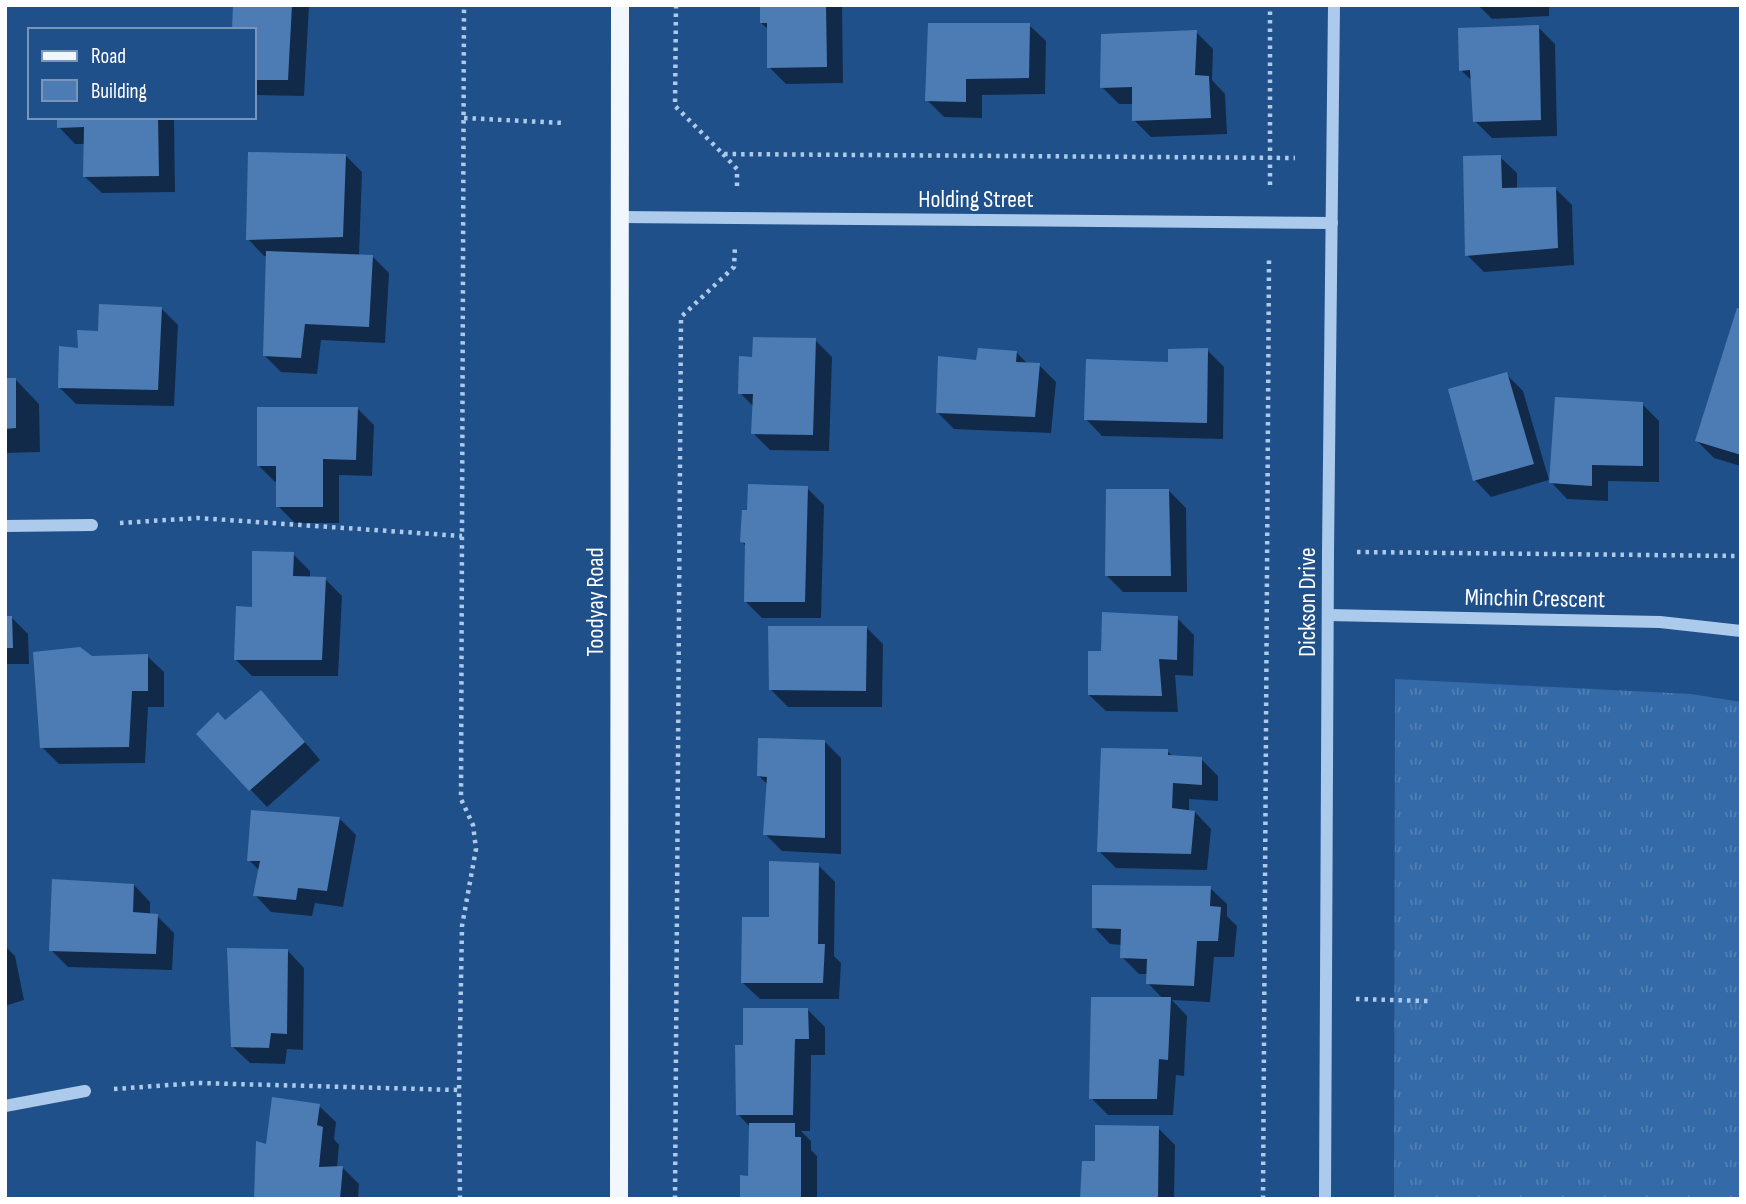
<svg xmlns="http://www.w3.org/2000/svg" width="1746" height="1204" viewBox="0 0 1746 1204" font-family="'Sofia Sans Condensed',sans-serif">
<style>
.grass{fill:url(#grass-tufts)}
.shadow{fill:#0007}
.building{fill:#4d7cb4}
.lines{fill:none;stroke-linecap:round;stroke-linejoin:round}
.path{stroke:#accaeb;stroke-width:4.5;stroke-dasharray:3.5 5;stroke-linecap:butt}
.minor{stroke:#accaeb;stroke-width:12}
.major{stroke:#f1f7fe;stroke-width:18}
.labels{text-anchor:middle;stroke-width:5;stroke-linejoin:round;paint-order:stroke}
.street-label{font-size:24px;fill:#fff;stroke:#20508a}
</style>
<defs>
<pattern id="grass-tufts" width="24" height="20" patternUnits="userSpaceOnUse" patternTransform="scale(1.75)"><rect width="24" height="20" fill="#346aa8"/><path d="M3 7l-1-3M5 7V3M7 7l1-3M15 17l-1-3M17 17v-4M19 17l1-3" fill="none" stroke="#5280b5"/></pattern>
</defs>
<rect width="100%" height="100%" fill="#20508a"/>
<polygon class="grass" points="1395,679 1691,694 1741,702 1741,1199 1394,1199"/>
<g class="shadow">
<polygon points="234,5 309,5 304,96 254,95 254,30"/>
<polygon points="758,5 842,5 843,83 786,84 769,67 769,30 761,23 761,9"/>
<polygon points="1478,5 1549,5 1549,16 1492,19"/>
<polygon points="1029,25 1046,41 1045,94 982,95 982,118 944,117 927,100"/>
<polygon points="1538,27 1555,44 1557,136 1492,138 1475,121 1473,82 1461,70"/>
<polygon points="1196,32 1213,49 1212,80 1225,94 1227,134 1151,137 1134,120 1134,104 1119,104 1102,87"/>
<polygon points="59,117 174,117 175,192 102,193 85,177 85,144 75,144 59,127"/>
<polygon points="346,156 362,172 359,256 372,256 389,273 385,343 321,340 317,374 281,372 265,356 268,256 264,256 248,239"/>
<polygon points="1500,157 1517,173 1517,190 1555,188 1572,205 1574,265 1484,272 1467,255"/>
<polygon points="162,309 178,325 174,406 76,404 59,387 80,350 100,333"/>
<polygon points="1741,311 1741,466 1714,458 1697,441"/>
<polygon points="815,340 832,357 829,451 770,450 753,433 754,407 740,393 754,358"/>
<polygon points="1207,350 1224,367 1223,439 1102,436 1086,419 1170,364"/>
<polygon points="1016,352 1028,364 1039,365 1056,382 1051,433 954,429 937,412 978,362"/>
<polygon points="1506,374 1523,391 1549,480 1491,497 1475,480"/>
<polygon points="5,379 15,379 39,404 40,452 5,453"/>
<polygon points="1642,404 1659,421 1659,482 1608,481 1608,501 1567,499 1551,482"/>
<polygon points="357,408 374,425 372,476 339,475 339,523 295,523 278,506 278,482 275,482 258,465"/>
<polygon points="807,488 824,505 821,618 762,618 746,602 747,547 742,542"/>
<polygon points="1169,491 1186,508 1187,592 1123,592 1106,575"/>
<polygon points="293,554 310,571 310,579 325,579 342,596 338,676 252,676 236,660 254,609"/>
<polygon points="5,617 11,617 28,634 29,664 6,664 5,730"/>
<polygon points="1177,618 1194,635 1193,676 1175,675 1178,712 1106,711 1089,695 1102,652"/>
<polygon points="866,627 883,644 882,707 788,707 771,690"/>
<polygon points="147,656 164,672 164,707 148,707 145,763 59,764 42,747 92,658"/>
<polygon points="261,692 277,709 320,760 267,807 198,734 225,722"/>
<polygon points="824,741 841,758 841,854 782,851 765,834 768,785 759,776"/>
<polygon points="1167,751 1174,757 1201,759 1218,776 1218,801 1189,799 1189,812 1195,812 1211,829 1207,870 1116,868 1099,851"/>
<polygon points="339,818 356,835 343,907 315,903 312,916 271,912 255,895 260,871 249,860"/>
<polygon points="818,865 835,882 834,956 841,963 839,999 760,999 743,983 771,919"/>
<polygon points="134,885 150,902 150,915 157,916 174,933 172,970 68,967 51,950"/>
<polygon points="1210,888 1227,904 1227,916 1237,926 1234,957 1214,957 1210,1002 1172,1000 1187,1016 1184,1076 1176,1075 1173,1115 1108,1115 1091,1098 1163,999 1148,983 1148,974 1139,974 1122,957 1122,945 1110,944 1094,927"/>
<polygon points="5,946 15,956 24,1000 5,1006"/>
<polygon points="288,951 304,968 303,1050 287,1049 285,1064 250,1063 233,1047"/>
<polygon points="808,1010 825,1027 825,1055 811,1055 810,1131 801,1131 811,1141 811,1150 817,1156 817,1199 742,1199 750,1178 750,1127 738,1114 745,1046"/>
<polygon points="319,1106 336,1122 334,1139 339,1145 337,1168 342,1167 359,1184 358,1199 256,1199 268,1147"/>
<polygon points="1158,1128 1175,1145 1174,1199 1082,1199 1097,1162"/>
</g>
<g class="building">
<polygon points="233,5 292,5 288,80 254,80 254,30 232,30"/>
<polygon points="760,5 826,5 827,67 767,68 767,23 760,23"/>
<polygon points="928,23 1030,23 1029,78 966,79 966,102 925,101"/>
<polygon points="1539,25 1541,120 1473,122 1470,70 1459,71 1458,28"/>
<polygon points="1197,30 1195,75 1209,76 1211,118 1132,121 1132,87 1100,88 1101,34"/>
<polygon points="57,117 158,117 159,176 83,177 84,127 57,128"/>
<polygon points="248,152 346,154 343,237 246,240"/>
<polygon points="1501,155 1502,188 1556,187 1558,248 1465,256 1463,156"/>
<polygon points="266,251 373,255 369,327 305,324 301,358 263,356"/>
<polygon points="99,304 162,307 158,390 58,388 59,346 78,348 77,330 98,331"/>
<polygon points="1737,308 1741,309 1741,455 1695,441"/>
<polygon points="753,337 816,338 813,435 751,434 753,394 738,394 739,356 752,357"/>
<polygon points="978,348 1017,351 1016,362 1040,363 1035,417 936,413 938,356 976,360"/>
<polygon points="1208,348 1207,423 1084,420 1086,359 1168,362 1168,349"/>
<polygon points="1507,372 1534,464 1473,481 1448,389"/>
<polygon points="5,378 16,378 16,428 5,429"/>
<polygon points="1555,397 1643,402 1643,466 1592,465 1592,486 1549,483"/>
<polygon points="257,407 358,407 356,460 323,459 323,507 276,507 276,466 257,466"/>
<polygon points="748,484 808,486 805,602 744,602 745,543 740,542 742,510 747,510"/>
<polygon points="1106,489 1169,489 1171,576 1105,576"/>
<polygon points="252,551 294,552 293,576 326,577 322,660 234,660 236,606 252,607"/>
<polygon points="1102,612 1178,616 1177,660 1159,659 1162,696 1088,695 1088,651 1101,651"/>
<polygon points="5,616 12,616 13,648 5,648"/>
<polygon points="768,626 867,626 866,691 769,690"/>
<polygon points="80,647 92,656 148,654 148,691 132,691 129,747 40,748 33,652"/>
<polygon points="261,690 305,742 249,791 196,734 218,712 225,720"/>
<polygon points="758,738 825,740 825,838 763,835 767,777 757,776"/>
<polygon points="1101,748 1168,749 1168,755 1202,757 1202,785 1173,783 1172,808 1195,811 1191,854 1097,852"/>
<polygon points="251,810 340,817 327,891 298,888 296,900 253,896 260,861 247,861"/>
<polygon points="769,861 819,863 818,944 825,944 823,983 741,983 742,917 769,917"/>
<polygon points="52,879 134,884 133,912 158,914 156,954 49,951"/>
<polygon points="1092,885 1211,886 1210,906 1221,907 1218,941 1197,941 1194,986 1146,984 1147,959 1120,958 1121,929 1092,928"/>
<polygon points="227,948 288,949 287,1034 271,1033 269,1048 231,1047"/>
<polygon points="1091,997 1171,997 1168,1060 1159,1059 1157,1099 1089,1099"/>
<polygon points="743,1008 808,1008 809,1039 795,1039 793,1115 736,1115 735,1045 743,1045"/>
<polygon points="272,1097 320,1104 317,1125 323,1127 319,1167 343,1166 340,1199 254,1199 256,1141 266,1144"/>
<polygon points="749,1123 795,1123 795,1137 801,1137 801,1199 740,1199 740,1175 748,1176"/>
<polygon points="1095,1125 1159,1126 1158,1199 1080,1199 1082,1161 1095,1161"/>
</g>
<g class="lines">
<g class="path">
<polyline points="676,5 675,106 723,154 1295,158"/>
<polyline points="464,118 564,123"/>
<polyline points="723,154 737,169 737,190"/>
<polyline points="1270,185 1270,5"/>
<polyline points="120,523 198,518 462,536"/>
<polyline points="1357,552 1741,556"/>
<polyline points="1356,999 1428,1001"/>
<polyline points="114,1089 198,1083 459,1090"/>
<polyline points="460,1199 459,1090 462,926 476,849 473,825 461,799 464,5"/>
<polyline points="675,1199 681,317 734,267 735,247"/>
<polyline points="1263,1199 1269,259"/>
</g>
<g class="minor">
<polyline points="619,217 1332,223"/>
<polyline points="5,526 92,525"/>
<polyline points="1328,615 1660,622 1741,631"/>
<polyline points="5,1106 85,1091"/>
<polyline points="1325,1199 1328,552 1334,5"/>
</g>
<polyline class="major" points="619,1199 620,5"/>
</g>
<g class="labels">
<g class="street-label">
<text x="976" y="207">Holding Street</text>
<text transform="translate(1535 598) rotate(1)" y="8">Minchin Crescent</text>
<text transform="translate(595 602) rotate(-90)" y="8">Toodyay Road</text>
<text transform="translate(1307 602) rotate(-90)" y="8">Dickson Drive</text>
</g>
</g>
<rect width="1746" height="1204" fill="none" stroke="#ffffff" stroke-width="14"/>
<rect x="28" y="28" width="228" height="91" fill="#20508a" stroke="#7996b9" stroke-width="2"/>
<rect x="42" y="51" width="35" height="10" fill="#f1f7fe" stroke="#7996b9" stroke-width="2"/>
<text x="91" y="63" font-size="21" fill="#ffffff">Road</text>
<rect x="42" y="80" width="35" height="21" fill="#4d7cb4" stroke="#7996b9" stroke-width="2"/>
<text x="91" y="98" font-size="21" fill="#ffffff">Building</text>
</svg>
